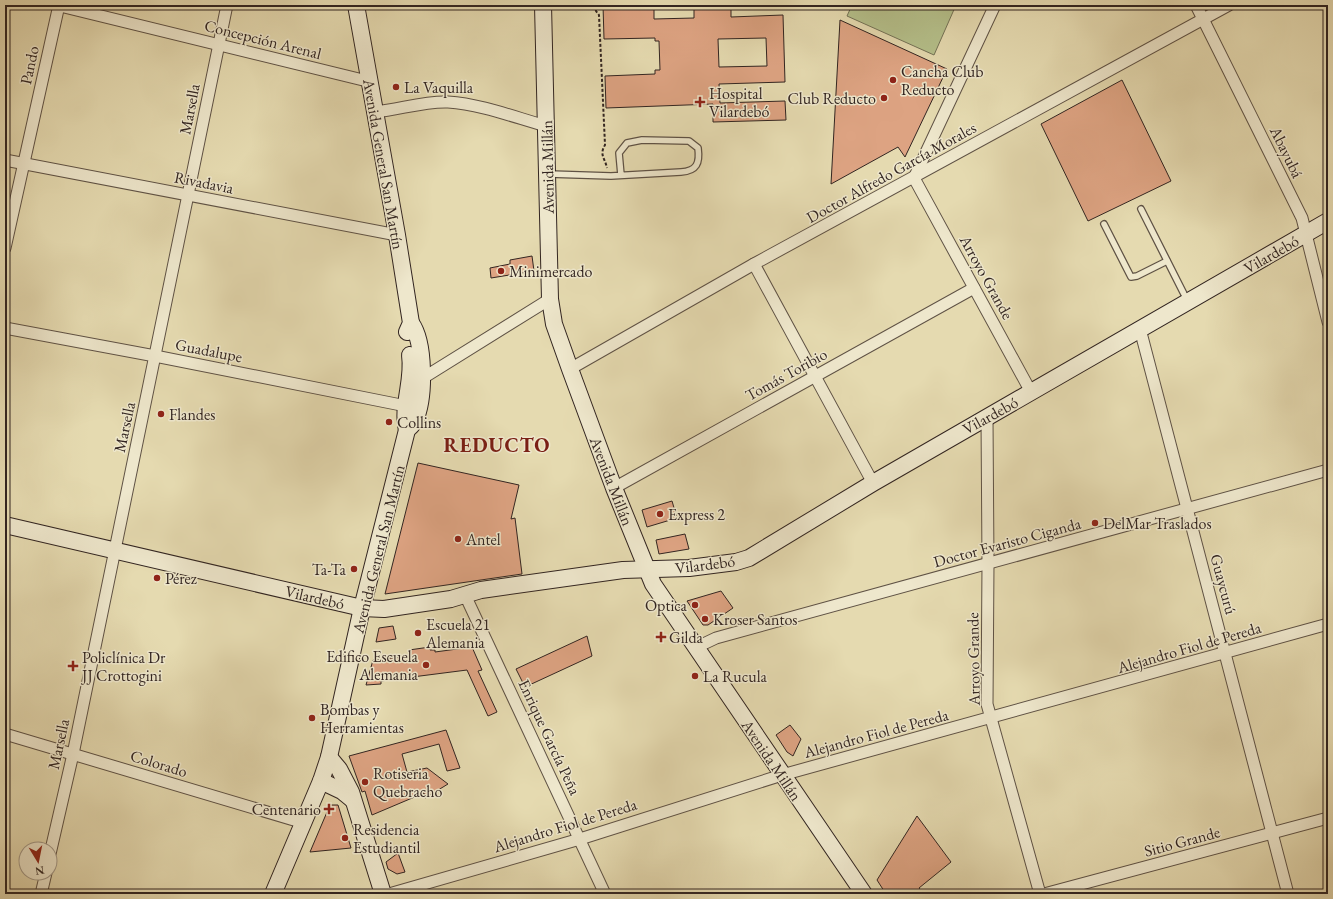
<svg xmlns="http://www.w3.org/2000/svg" width="1333" height="899" viewBox="0 0 1333 899" font-family="'EB Garamond',serif">
<style>
.green{fill:#b5c08b;stroke:#747256}
.building{fill:#dda382;stroke:#322521;fill-rule:evenodd}
.lines{fill:none;stroke-linecap:round;stroke-linejoin:round}
.lane-casing{stroke:#5f5245;stroke-width:8}
.street-casing{stroke:#5f5245;stroke-width:13}
.secondary-casing{stroke:#322521;stroke-width:18}
.path{stroke:#322521;stroke-width:2;stroke-dasharray:3 2;stroke-linecap:butt}
.lane{stroke:#eee7cc;stroke-width:5.5}
.street{stroke:#eee7cc;stroke-width:11}
.secondary{stroke:#eee7cc;stroke-width:16}
.poi-dot{fill:#8f2418;stroke:#eee7cc;stroke-width:1.5}
.labels{text-anchor:middle;stroke-width:3;stroke-linejoin:round;paint-order:stroke}
.street-label{font-size:16px;fill:#322521;stroke:#eee7cc}
.poi-label{font-size:16px;fill:#322521;stroke:#eee7cc;text-anchor:start}
.district-label{font-size:20px;font-weight:bold;letter-spacing:1px;fill:#7a1f14;stroke:#eee7cc}
</style>
<rect width="100%" height="100%" fill="#e5dab0"/>
<filter id="stains"><feTurbulence type="fractalNoise" baseFrequency=".005" numOctaves="4"/><feColorMatrix values="0 0 0 0 .2 0 0 0 0 .09 0 0 0 0 .02 0 0 0 .5 -.17"/></filter>
<radialGradient id="worn" r=".72"><stop offset=".6" stop-color="#630" stop-opacity="0"/><stop offset="1" stop-color="#630" stop-opacity=".3"/></radialGradient>
<polygon class="green" points="852,5 956,5 934,55 847,16"/>
<g class="building">
<path d="M 603,5 L 654,5 L 654,19 L 694,18 L 694,5 L 731,5 L 731,17 L 783,15 L 785,82 L 719,84 L 720,103 L 785,101 L 786,120 L 713,122 L 713,104 L 606,108 L 605,76 L 655,74 L 655,70 L 660,70 L 659,41 L 655,41 L 655,38 L 604,39 ZM 766,38 L 767,66 L 719,67 L 718,39 Z"/>
<polygon points="840,20 947,69 905,157 898,147 831,184"/>
<polygon points="1122,80 1171,181 1088,221 1041,124"/>
<polygon points="532,256 534,271 491,278 490,268 510,264 510,260"/>
<polygon points="418,463 519,485 511,519 515,518 522,574 385,594"/>
<polygon points="672,501 677,518 647,527 642,510"/>
<polygon points="685,534 689,549 659,554 656,540"/>
<polygon points="721,591 733,608 708,625 703,625 687,601"/>
<polygon points="393,626 396,639 376,642 379,628"/>
<polygon points="587,636 592,656 525,687 516,669"/>
<polygon points="430,647 430,650 435,650 435,652 472,647 482,670 478,671 497,712 488,716 467,670 381,681 381,684 366,685 373,660 410,656 409,650"/>
<polygon points="790,725 801,739 793,756 787,752 776,735"/>
<polygon points="446,730 460,768 447,771 439,744 402,754 407,772 427,768 448,784 425,798 424,793 372,815 365,791 362,792 349,756"/>
<polygon points="330,805 338,805 351,848 310,852"/>
<polygon points="917,816 951,862 919,888 924,894 886,894 877,880"/>
<polygon points="398,853 405,872 397,874 388,869 386,862"/>
</g>
<g class="lines">
<g class="lane-casing">
<g id="lane">
<path d="M 549,174 L 611,176 L 681,172 C 697,171 700,163 698,148 L 689,141 L 642,140 L 627,143 L 619,153 L 621,175"/>
<polyline points="1141,209 1187,300"/>
<polyline points="1104,224 1131,277 1137,276 1167,261"/>
</g>
</g>
<g class="street-casing">
<g id="street">
<polyline points="56,5 363,80 368,79"/>
<polyline points="995,5 914,178 1031,392"/>
<polyline points="1196,5 1302,218 1328,322"/>
<path d="M 375,112 C 399,110 423,101 448,102 C 480,104 514,117 546,126"/>
<polyline points="5,160 397,235"/>
<polyline points="5,248 59,5"/>
<polyline points="754,264 873,483"/>
<polyline points="5,328 155,356 406,406"/>
<polyline points="1140,329 1288,894"/>
<polyline points="570,369 754,264 1229,5"/>
<polyline points="416,376 423,378 550,299"/>
<polyline points="987,417 988,564 987,704 1040,894"/>
<polyline points="614,488 974,288"/>
<polyline points="465,595 605,894"/>
<polyline points="695,648 716,638 1328,470"/>
<polyline points="5,734 304,823"/>
<polyline points="50,854 73,754 227,5"/>
<polyline points="41,894 46,873"/>
<polyline points="389,894 580,839 782,775 1328,624"/>
<polyline points="1044,894 1328,818"/>
</g>
</g>
<g class="secondary-casing">
<g id="secondary">
<polyline points="356,5 397,235 411,323 407,332"/>
<polyline points="543,5 550,299 554,324 570,369 614,488 653,584 864,894"/>
<path d="M 407,430 C 401,405 414,381 410,355"/>
<polyline points="5,525 362,608 384,609 451,599 481,590 623,570 689,568 736,562 749,558 873,483 1328,221"/>
<polyline points="329,757 339,769 351,792 383,894"/>
<polyline points="321,781 342,791 353,800"/>
<path d="M 273,894 L 321,781 L 329,757 L 362,608 L 407,430 C 410,427 414,424 415,420 C 425,398 425,342 411,323"/>
</g>
</g>
<path class="path" d="M 595,5 L 596,11 L 599,15 L 605,145 C 599,155 605,158 607,168"/>
<use href="#lane" class="lane"/>
<use href="#street" class="street"/>
<use href="#secondary" class="secondary"/>
</g>
<g class="poi-dot">
<circle cx="893" cy="80" r="4"/>
<circle cx="396" cy="87" r="4"/>
<circle cx="884" cy="98" r="4"/>
<path d="M698 96h4v4h4v4h-4v4h-4v-4h-4v-4h4z"/>
<circle cx="501" cy="271" r="4"/>
<circle cx="161" cy="414" r="4"/>
<circle cx="389" cy="422" r="4"/>
<circle cx="660" cy="514" r="4"/>
<circle cx="1095" cy="523" r="4"/>
<circle cx="458" cy="539" r="4"/>
<circle cx="354" cy="569" r="4"/>
<circle cx="157" cy="578" r="4"/>
<circle cx="695" cy="605" r="4"/>
<circle cx="705" cy="619" r="4"/>
<circle cx="418" cy="633" r="4"/>
<path d="M659 631h4v4h4v4h-4v4h-4v-4h-4v-4h4z"/>
<circle cx="426" cy="665" r="4"/>
<path d="M71 660h4v4h4v4h-4v4h-4v-4h-4v-4h4z"/>
<circle cx="695" cy="676" r="4"/>
<circle cx="312" cy="718" r="4"/>
<circle cx="365" cy="782" r="4"/>
<path d="M327 803h4v4h4v4h-4v4h-4v-4h-4v-4h4z"/>
<circle cx="345" cy="838" r="4"/>
</g>
<g class="labels">
<g class="street-label">
<text transform="translate(263 39) rotate(14)" y="6">Concepción Arenal</text>
<text transform="translate(29 65) rotate(-78)" y="6">Pando</text>
<text transform="translate(189 109) rotate(-79)" y="6">Marsella</text>
<text transform="translate(1287 152) rotate(64)" y="6">Abayubá</text>
<text transform="translate(384 164) rotate(80)" y="6">Avenida General San Martín</text>
<text transform="translate(547 167) rotate(-91)" y="6">Avenida Millán</text>
<text transform="translate(891 172) rotate(-29)" y="6">Doctor Alfredo García Morales</text>
<text transform="translate(204 182) rotate(11)" y="6">Rivadavia</text>
<text transform="translate(1271 254) rotate(-30)" y="6">Vilardebó</text>
<text transform="translate(987 277) rotate(61)" y="6">Arroyo Grande</text>
<text transform="translate(209 350) rotate(11)" y="6">Guadalupe</text>
<text transform="translate(786 374) rotate(-29)" y="6">Tomás Toribio</text>
<text transform="translate(990 415) rotate(-29)" y="6">Vilardebó</text>
<text transform="translate(124 427) rotate(-78)" y="6">Marsella</text>
<text transform="translate(612 481) rotate(69)" y="6">Avenida Millán</text>
<text transform="translate(1007 542) rotate(-15)" y="6">Doctor Evaristo Ciganda</text>
<text transform="translate(378 549) rotate(-76)" y="6">Avenida General San Martín</text>
<text transform="translate(705 564) rotate(-7)" y="6">Vilardebó</text>
<text transform="translate(1224 584) rotate(75)" y="6">Guaycurú</text>
<text transform="translate(315 597) rotate(13)" y="6">Vilardebó</text>
<text transform="translate(1189 647) rotate(-16)" y="6">Alejandro Fiol de Pereda</text>
<text transform="translate(973 659) rotate(-91)" y="6">Arroyo Grande</text>
<text transform="translate(876 733) rotate(-15)" y="6">Alejandro Fiol de Pereda</text>
<text transform="translate(550 737) rotate(65)" y="6">Enrique García Peña</text>
<text transform="translate(58 744) rotate(-78)" y="6">Marsella</text>
<text transform="translate(772 760) rotate(56)" y="6">Avenida Millán</text>
<text transform="translate(159 763) rotate(17)" y="6">Colorado</text>
<text transform="translate(565 825) rotate(-17)" y="6">Alejandro Fiol de Pereda</text>
<text transform="translate(1182 841) rotate(-15)" y="6">Sitio Grande</text>
</g>
<g class="poi-label">
<text x="901" y="77">Cancha Club<tspan x="901" dy="18">Reducto</tspan></text>
<text x="404" y="93">La Vaquilla</text>
<text x="709" y="99">Hospital<tspan x="709" dy="18">Vilardebó</tspan></text>
<text x="876" y="104" text-anchor="end">Club Reducto</text>
<text x="509" y="277">Minimercado</text>
<text x="169" y="420">Flandes</text>
<text x="397" y="428">Collins</text>
<text x="668" y="520">Express 2</text>
<text x="1103" y="529">DelMar Traslados</text>
<text x="466" y="545">Antel</text>
<text x="346" y="575" text-anchor="end">Ta-Ta</text>
<text x="165" y="584">Pérez</text>
<text x="687" y="611" text-anchor="end">Optica</text>
<text x="713" y="625">Kroser Santos</text>
<text x="426" y="630">Escuela 21<tspan x="426" dy="18">Alemania</tspan></text>
<text x="669" y="643">Gilda</text>
<text x="418" y="662" text-anchor="end">Edifico Escuela<tspan x="418" dy="18">Alemania</tspan></text>
<text x="82" y="663">Policlínica Dr<tspan x="82" dy="18">JJ Crottogini</tspan></text>
<text x="703" y="682">La Rucula</text>
<text x="320" y="715">Bombas y<tspan x="320" dy="18">Herramientas</tspan></text>
<text x="373" y="779">Rotiseria<tspan x="373" dy="18">Quebracho</tspan></text>
<text x="321" y="815" text-anchor="end">Centenario</text>
<text x="353" y="835">Residencia<tspan x="353" dy="18">Estudiantil</tspan></text>
</g>
<g class="district-label">
<text x="497" y="452">REDUCTO</text>
</g>
</g>
<rect width="1333" height="899" fill="none" stroke="#e5dab0" stroke-width="20"/>
<rect x="6" y="6" width="1321" height="887" fill="none" stroke="#322521" stroke-width="2"/>
<rect x="10" y="10" width="1313" height="879" fill="none" stroke="#322521"/>
<g transform="translate(38 861) rotate(170)"><circle r="19" fill="#eee7cc" stroke="#a39988"/>
<path d="M0-3L7 15L0 10L-7 15Z" fill="#8f2418"/>
<text y="-6" font-size="11" font-weight="bold" text-anchor="middle" fill="#322521">N</text>
</g>
<rect width="100%" height="100%" filter="url(#stains)"/>
<rect width="100%" height="100%" fill="url(#worn)"/>
</svg>
